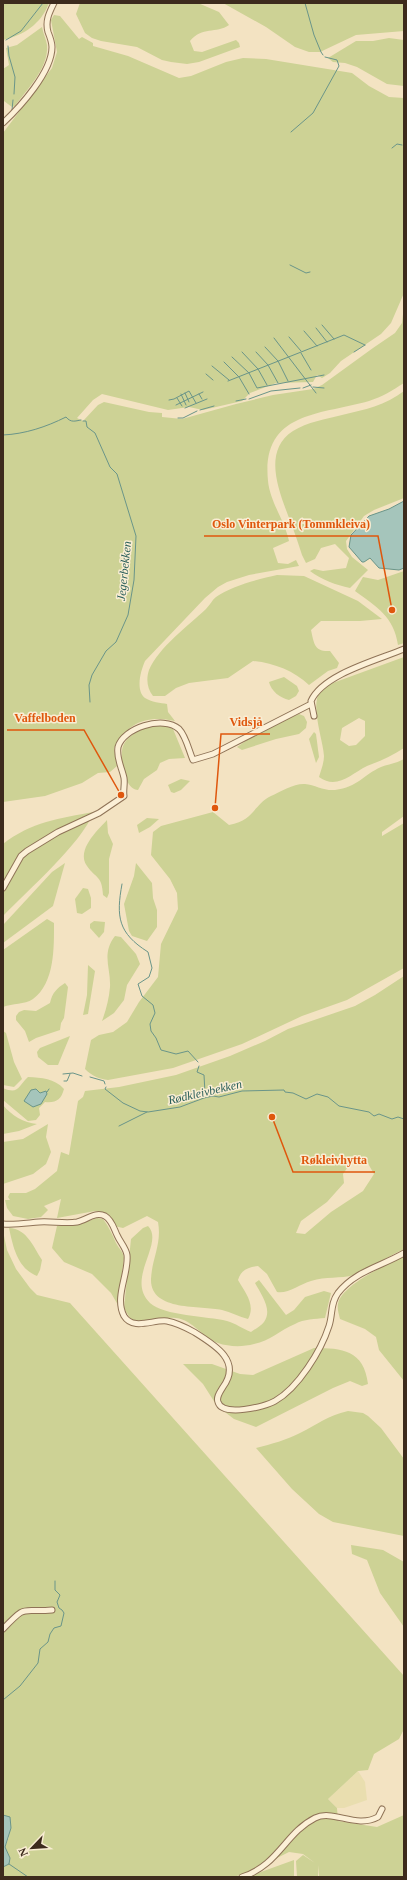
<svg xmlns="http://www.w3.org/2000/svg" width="407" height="1880" viewBox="0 0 407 1880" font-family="Georgia,serif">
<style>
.farmland{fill:#e9deaf}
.green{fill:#cdd295;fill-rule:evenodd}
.water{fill:#a5c5bb;stroke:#6a9589}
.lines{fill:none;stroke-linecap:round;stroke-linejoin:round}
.stream{stroke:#6a9589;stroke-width:1}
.minor-casing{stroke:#8f7357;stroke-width:7}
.minor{stroke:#fcf0d7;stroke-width:5}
.labels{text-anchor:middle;stroke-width:3;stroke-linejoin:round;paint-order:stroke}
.water-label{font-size:12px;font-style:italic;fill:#2a5f5a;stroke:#f9edd3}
.leader{fill:none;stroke:#df570d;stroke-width:1.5}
.callout-dot{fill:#df570d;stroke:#f9edd3;stroke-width:1.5}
.callout-label{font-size:12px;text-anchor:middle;font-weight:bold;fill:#df570d;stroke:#f9edd3;stroke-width:3;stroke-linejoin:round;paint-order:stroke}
</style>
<rect width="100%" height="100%" fill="#f3e3c2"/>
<polygon class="farmland" points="358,1771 365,1782 367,1800 344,1808 337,1808 328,1799"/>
<g class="green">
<path d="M 3,3 L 49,3 C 41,24 24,35 3,40 Z"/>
<path d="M 80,3 L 198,3 L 219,12 L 229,25 C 216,34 202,26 190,41 L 194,51 L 202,52 L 236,40 L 239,43 L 240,47 L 199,62 L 187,64 L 171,62 L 162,60 L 137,47 L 101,41 L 92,38 L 85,33 L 76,14 Z"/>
<polygon points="223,3 404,3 404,31 356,35 320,52 309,52 295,47 266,27"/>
<path d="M 54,15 L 60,16 L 79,39 L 82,37 L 93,43 L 93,46 L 128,56 L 179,78 L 191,76 L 226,62 L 243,58 L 266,59 L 352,73 L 369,86 L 389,97 L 404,98 L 404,293 L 391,323 L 381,334 L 341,361 L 330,373 L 322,378 L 317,375 L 313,382 L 276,383 L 250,393 L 242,401 L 203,410 L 189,407 L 168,410 L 102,394 L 93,400 L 77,418 L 83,421 L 98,405 L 104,402 L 149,412 L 162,413 L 162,417 L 182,419 L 236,404 L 273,395 L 313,389 L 322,385 L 373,348 L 395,333 L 402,323 L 404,305 L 404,383 C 393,390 382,397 369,401 C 321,415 261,411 268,481 C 270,502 285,521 289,541 L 273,548 L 278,563 L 288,564 L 296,560 L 299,566 L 249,575 L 227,582 L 218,587 L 205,598 L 145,661 C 141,670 135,690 145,698 C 151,702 161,703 167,704 L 168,712 L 175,721 C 147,715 128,722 114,748 L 117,766 L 110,772 L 98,773 L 82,783 L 45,796 L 3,802 L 3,133 L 52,68 L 57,52 L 51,20 Z"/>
<path d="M 42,27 C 43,33 46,39 47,45 C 49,68 27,89 15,106 L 12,107 L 4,101 L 3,98 L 3,69 L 9,65 L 6,48 L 17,45 Z"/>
<polygon points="389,38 404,40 404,86 387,84 357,67 345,63 333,62 328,58 356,41 373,41"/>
<path d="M 404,391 L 404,498 L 374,510 L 364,516 L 346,541 L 347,549 L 352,557 L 368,570 L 350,588 C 336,585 322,580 310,571 L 314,569 L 323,571 L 346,568 L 349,558 L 335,544 L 321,548 L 315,559 L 306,563 L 302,555 C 298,543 294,530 289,518 C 279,491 262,451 293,431 C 307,422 326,419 342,415 C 364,410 386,405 404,391 Z"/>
<path d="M 404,571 L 404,643 L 398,645 C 394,617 377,607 355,591 L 363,577 L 378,580 Z"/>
<path d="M 277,575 L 304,576 L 358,601 L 382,619 L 360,621 L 321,621 L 311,630 C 314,643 314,652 330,651 L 339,663 L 337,668 L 328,671 L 309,685 C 294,671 274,663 253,661 L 228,678 L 189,683 L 176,688 L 165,696 L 153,696 C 147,688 146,679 149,670 C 159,647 188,626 206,609 C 210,605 212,600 216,597 C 231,586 259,579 277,575 Z"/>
<path d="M 404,657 L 404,748 C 392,756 380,761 367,766 C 351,774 337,790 319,777 C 321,770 324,763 324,756 C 323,740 310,705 320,692 C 322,689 327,687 330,684 ZM 359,718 L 365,721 L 365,736 L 356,745 L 349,746 L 340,740 L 342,728 Z"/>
<path d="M 284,677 L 297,686 L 299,691 L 296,696 L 289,700 C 280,698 271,691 269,682 Z"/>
<polygon points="299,714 304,716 307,722 306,728 299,734 276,739 242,750 237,747 259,732"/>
<path d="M 152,725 L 166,726 L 173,729 L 185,758 L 169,759 L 160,763 L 157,770 L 144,779 L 138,790 C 124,790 118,754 124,744 C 129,734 142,729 152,725 Z"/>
<polygon points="314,732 316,734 319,757 316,763 309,739"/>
<path d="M 404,759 L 404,816 L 382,832 L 382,836 L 404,823 L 404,968 L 347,1000 L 302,1016 L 242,1044 L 173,1068 L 108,1080 C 99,1079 92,1076 85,1069 L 91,1040 L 99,1035 L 113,1032 L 127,1022 L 139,1002 L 158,977 L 161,944 L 178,909 L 177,893 L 170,879 L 151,855 L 153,832 L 161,826 L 213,812 L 229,825 C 254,821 253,805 271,796 C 280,792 295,783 305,784 C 315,785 324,791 335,790 C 358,787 363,775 381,767 C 389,764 397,763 404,759 Z"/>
<polygon points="181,779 190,781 181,790 174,793 171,792 168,785"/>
<path d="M 94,812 C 80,845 29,889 3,916 L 3,844 C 31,822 60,818 94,812 Z"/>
<polygon points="147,818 159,819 150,827 139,833 137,825"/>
<path d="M 107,820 L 108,833 L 113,844 L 109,859 L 109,893 L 107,898 L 103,895 C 102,875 96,879 87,866 C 76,850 97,831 107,820 Z"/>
<polygon points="65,863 53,906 3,943 3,925 52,872"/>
<polygon points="136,863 152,883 153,898 157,910 157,927 147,941 132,936 129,931 124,904 134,876"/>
<polygon points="83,888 88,889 91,898 91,908 82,914 77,913 75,899"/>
<path d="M 47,919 L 54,923 C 54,947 55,983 33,999 C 24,1005 13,1003 3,1007 L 3,950 Z"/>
<polygon points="94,921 105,922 104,932 99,938 90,928 90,924"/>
<path d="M 115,936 L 121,937 L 136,954 L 140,964 L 127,985 L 124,1000 L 114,1013 L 102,1021 C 106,1010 109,999 110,987 C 111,968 101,954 115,936 Z"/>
<polygon points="88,965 95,971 88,1014 83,1015 87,995"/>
<path d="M 404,976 L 404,1249 C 388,1256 370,1270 354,1275 C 340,1279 326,1276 311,1281 C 300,1284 288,1294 277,1292 L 267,1274 L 258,1266 C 248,1267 241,1270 238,1280 C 245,1292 256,1305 248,1319 C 239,1317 231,1312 222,1310 C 201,1305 150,1312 151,1279 C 152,1258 162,1244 158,1222 L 147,1216 L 123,1228 L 114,1226 L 104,1213 L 95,1211 L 57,1218 L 61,1199 L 44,1206 L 48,1210 L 41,1217 L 28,1219 L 13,1216 L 7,1208 L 5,1200 L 10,1200 L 8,1197 L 10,1193 L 26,1193 L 35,1189 L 57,1171 L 61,1152 L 69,1155 L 78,1101 L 83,1097 L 85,1091 L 119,1087 L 176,1075 L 230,1056 L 265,1041 L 288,1029 L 355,1006 L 375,995 ZM 366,1160 L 374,1174 L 363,1191 L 331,1212 L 305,1234 L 296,1233 L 301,1221 L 327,1202 L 344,1183 L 343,1174 L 352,1161 Z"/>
<path d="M 65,983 L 68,987 L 64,1018 L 61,1023 L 60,1030 L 36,1038 L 29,1042 L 25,1031 L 16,1020 L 16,1016 L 19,1012 L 24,1010 L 36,1011 L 50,1003 C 52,993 57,988 65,983 Z"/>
<polygon points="3,1031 6,1033 14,1062 22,1079 14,1087 3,1085"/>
<polygon points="70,1036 58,1065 48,1065 38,1057 37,1052 40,1048"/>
<path d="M 28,1077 C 42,1078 54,1078 64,1089 C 61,1100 56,1103 45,1102 L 39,1108 L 40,1115 L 36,1120 L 28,1121 L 3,1100 L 3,1088 C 19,1095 18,1086 28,1077 Z"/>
<path d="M 3,1105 C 11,1115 24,1123 37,1124 L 19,1131 L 3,1134 Z"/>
<polygon points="48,1124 46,1137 51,1152 46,1164 33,1174 3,1184 3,1142 23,1139"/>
<path d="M 97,1218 L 103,1219 C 109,1227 112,1234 116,1243 C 119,1249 123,1251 124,1258 L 118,1305 L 111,1293 L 92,1274 L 64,1262 L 52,1248 L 57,1226 L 66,1224 L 77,1225 Z"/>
<path d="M 148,1226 C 165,1243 125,1279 150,1303 C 164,1316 207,1316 227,1321 C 235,1323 243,1329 251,1332 C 255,1329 261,1326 264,1322 C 273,1310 261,1294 255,1283 L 259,1280 L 286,1315 L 294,1310 L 305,1297 L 324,1291 L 331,1293 L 325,1318 C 315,1319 304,1319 295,1324 C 280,1330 270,1341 254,1344 C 243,1347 229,1347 218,1343 C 203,1338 193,1320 176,1318 C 161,1316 146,1324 131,1320 L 124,1308 L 131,1239 L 143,1228 Z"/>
<path d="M 9,1228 C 27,1229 33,1246 42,1260 L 40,1270 L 37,1276 C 17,1268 13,1246 9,1228 Z"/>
<polygon points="3,1231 7,1250 16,1269 30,1288 37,1295 70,1303 404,1676 404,1729 399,1739 374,1754 368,1770 358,1771 328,1799 337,1808 338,1821 377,1827 404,1815 404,1877 319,1877 318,1865 318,1877 297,1877 296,1861 303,1855 315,1863 303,1854 289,1852 251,1871 234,1877 3,1877 3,1867 9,1864 10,1858 5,1847 9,1837 10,1821 3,1815"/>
<path d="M 404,1256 L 404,1381 L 379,1350 L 376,1337 L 365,1329 L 340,1319 C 339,1314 337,1310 338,1304 C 341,1285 388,1264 404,1256 Z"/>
<path d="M 314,1348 C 342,1348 364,1350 368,1384 L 362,1386 L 350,1381 L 333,1388 L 256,1427 L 234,1419 L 217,1406 L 203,1384 L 183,1364 L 212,1364 L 240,1374 L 253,1375 Z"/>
<path d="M 348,1411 L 363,1413 L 368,1416 L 381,1428 L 404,1459 L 404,1536 L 333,1522 L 319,1514 L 292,1489 L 256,1448 C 272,1444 286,1440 300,1433 C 318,1424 327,1416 348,1411 Z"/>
<polygon points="351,1545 383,1550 404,1562 404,1627 380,1593 367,1560 352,1554"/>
<polygon points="294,1860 294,1877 247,1877"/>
</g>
<g class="water">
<polygon points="404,501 404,568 399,570 379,568 370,558 364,562 362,562 349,547 351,535 369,516 389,509"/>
<polygon points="36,1089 40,1093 46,1091 47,1094 41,1104 33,1107 24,1101 31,1090"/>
<polygon points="3,1815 10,1817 11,1828 5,1847 10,1858 9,1864 3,1867"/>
</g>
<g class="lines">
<g class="stream">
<polyline points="305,3 314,35 321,52 323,55"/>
<polyline points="6,40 21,31 43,3"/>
<polyline points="8,46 9,56 15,77 14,94"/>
<polyline points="9,113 12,110 13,100"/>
<polyline points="291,132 313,113 339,66 337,60 325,57"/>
<polyline points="392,148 397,144 402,145"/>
<polyline points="290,265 306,273 310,272"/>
<polyline points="322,325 334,339"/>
<polyline points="316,328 327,342"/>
<polyline points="304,331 317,346"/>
<polyline points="289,337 301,351"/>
<polyline points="274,338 316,393"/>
<polyline points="265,347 278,361 288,381"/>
<polyline points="242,352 258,369 267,385"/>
<polyline points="256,352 268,365 278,383"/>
<polyline points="354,352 365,345"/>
<polyline points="301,353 311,370"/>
<polyline points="232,357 249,373 257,388 324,375"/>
<polyline points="224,362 239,377 249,394"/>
<polyline points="212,366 229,380"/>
<polyline points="206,374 213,380"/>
<polyline points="228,381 344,335 365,345"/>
<polyline points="313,387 324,388"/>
<polyline points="303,388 311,385"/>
<polyline points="185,393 189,402"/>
<polyline points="181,394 186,405"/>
<polyline points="199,394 202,399"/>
<polyline points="177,398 182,406"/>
<polyline points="249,399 271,391 300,388"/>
<polyline points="169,400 174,399 189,391 196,403"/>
<polyline points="236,401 246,399"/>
<polyline points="176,405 203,392"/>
<polyline points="185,408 207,399"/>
<polyline points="200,410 214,406"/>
<polyline points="178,418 183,418 197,411"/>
<polyline points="83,421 86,421 87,427 95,433 110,467 117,474 136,536 134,580 128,615 116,642 106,651 92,675 89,685 90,702"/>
<path d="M 3,435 C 25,434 46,427 66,417 C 71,423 75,421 81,420"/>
<path d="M 122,884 C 116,917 118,933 148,952 L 152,968 L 149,977 L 138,984 L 142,996 L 153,1005 L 155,1013 L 150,1024 L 151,1031 L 156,1038 L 161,1050 L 176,1054 L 188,1051 L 198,1062"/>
<polyline points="199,1066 197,1072 204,1075 205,1093 211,1096"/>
<polyline points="63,1074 73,1073 82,1076"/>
<polyline points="90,1077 104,1081 105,1084"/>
<polyline points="64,1081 67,1081 70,1074"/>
<polyline points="106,1087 105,1089 123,1103 140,1111 148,1112 180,1107 204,1098 213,1096 219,1097 242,1091 284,1090 285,1092 293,1093 306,1099 317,1094 328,1097 339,1106 369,1112 374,1116 379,1114 392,1119 398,1117 404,1119"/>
<polyline points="47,1092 49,1089"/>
<polyline points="119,1126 147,1112"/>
<polyline points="3,1700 20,1686 38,1663 40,1649 48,1642 50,1634 54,1628 61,1626 64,1613 62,1610 59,1608 57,1602 60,1595 55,1590 55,1581"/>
<polyline points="9,1864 28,1877"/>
</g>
<g class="minor-casing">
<g id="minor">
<path d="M 3,123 C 20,107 52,72 52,47 C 52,42 50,37 48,32 C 45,21 49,13 54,3"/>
<path d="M 314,716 L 311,701 C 323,674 378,660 404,649"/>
<path d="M 3,888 L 21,856 L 27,851 L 58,832 L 99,813 L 124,796 C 123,790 125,784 124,778 C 122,768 116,758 118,747 C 123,728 163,715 179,729 C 186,736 189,751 193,760 L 213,754 L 311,704"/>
<path d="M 3,1224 C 15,1225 27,1223 39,1222 C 51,1221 65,1224 77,1222 C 87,1220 95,1211 105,1216 C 112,1220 114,1229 117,1235 C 120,1242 126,1248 127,1255 C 129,1274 114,1297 124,1316 C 133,1331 154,1319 167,1321 C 177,1323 185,1327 194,1332 C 215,1345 242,1361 223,1387 C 220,1392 216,1397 218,1402 C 222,1417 265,1407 275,1401 C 298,1388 321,1351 329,1326 C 333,1314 330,1304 338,1293 C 355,1271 382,1266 404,1253"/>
<path d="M 3,1629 C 28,1603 20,1613 52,1610"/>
<path d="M 242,1877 C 279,1865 285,1833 315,1818 C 333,1809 356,1829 378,1817 L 382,1809"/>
</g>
</g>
<use href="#minor" class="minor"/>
</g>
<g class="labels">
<g class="water-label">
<text transform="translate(124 571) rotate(-84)" y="4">Jegerbekken</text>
<text transform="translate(205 1092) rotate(-13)" y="4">Rødkleivbekken</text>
</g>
</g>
<path class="leader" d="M392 610L378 536H204M121 795L84 730H7M215 808L221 734H270M272 1117L293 1172H375"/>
<g class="callout-dot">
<circle cx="392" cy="610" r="4"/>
<circle cx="121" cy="795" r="4"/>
<circle cx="215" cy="808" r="4"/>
<circle cx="272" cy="1117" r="4"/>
</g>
<g class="callout-label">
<text x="291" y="528">Oslo Vinterpark (Tommkleiva)</text>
<text x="45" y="722">Vaffelboden</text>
<text x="246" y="726">Vidsjå</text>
<text x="334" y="1164">Røkleivhytta</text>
</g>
<rect width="407" height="1880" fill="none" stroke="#3d2b1d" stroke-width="8"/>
<g transform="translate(32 1848) rotate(245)" stroke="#f9edd3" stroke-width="3" paint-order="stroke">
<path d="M0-3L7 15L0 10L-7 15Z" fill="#3d2b1d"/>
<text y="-6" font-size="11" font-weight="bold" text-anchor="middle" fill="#3d2b1d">N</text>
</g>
</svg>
